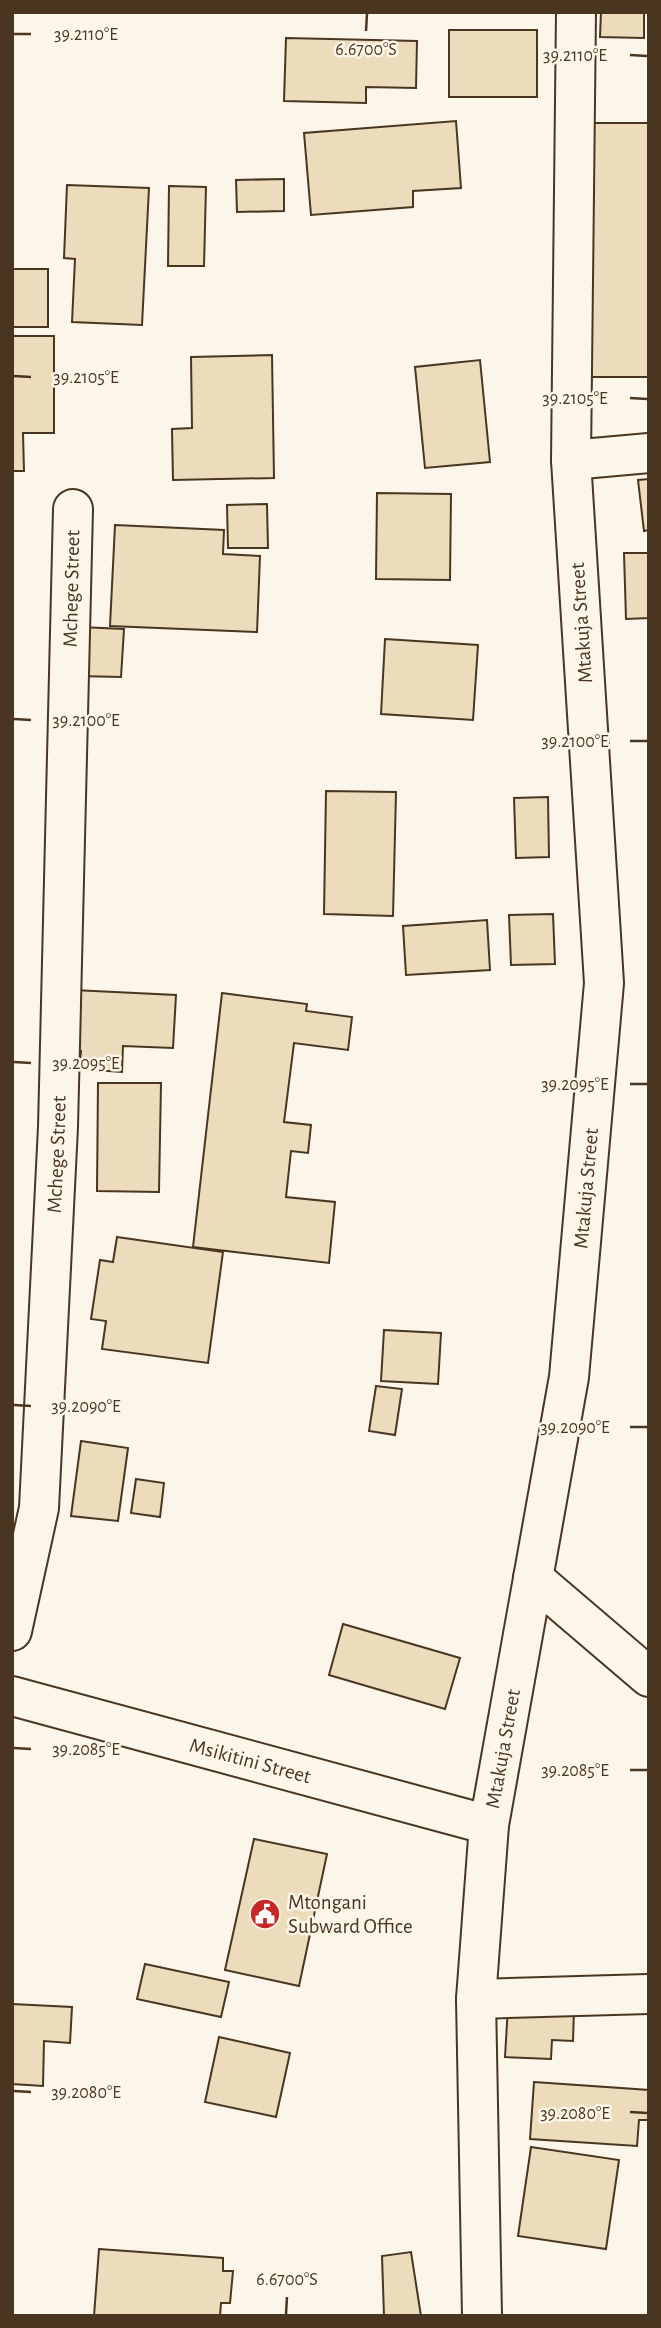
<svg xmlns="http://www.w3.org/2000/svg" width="661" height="2328" viewBox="0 0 661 2328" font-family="'Alegreya Sans',sans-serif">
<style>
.building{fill:#ecdcbc;stroke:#4a3520;stroke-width:2}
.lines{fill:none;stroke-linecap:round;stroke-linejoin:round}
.minor-casing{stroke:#4a3520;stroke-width:42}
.minor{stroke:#fbf6e9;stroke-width:38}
.ticks{fill:none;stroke:#4a3520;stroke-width:2.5}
.labels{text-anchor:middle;stroke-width:5;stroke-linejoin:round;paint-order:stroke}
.street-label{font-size:21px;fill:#4a3520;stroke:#fbf6e9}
.poi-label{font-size:21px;fill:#4a3520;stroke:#fbf6e9;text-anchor:start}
.ticks-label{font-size:18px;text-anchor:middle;fill:#4a3520;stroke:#fbf6e9;stroke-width:5;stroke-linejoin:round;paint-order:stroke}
</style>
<rect width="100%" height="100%" fill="#fbf6e9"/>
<g class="building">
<polygon points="601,12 644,12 644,38 600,37"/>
<rect x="449" y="30" width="88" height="67"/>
<polygon points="286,38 417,41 416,88 366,87 366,103 284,101"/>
<polygon points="456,121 461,188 413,191 413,207 311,215 304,133"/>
<polygon points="589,123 649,123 649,377 587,377"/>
<polygon points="284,179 284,211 237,212 236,180"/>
<polygon points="67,185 149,188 142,325 72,322 75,259 64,258"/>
<polygon points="169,186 206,187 204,266 168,266"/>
<rect x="12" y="269" width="36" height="58"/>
<polygon points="12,336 54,336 54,433 23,433 24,471 12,471"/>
<polygon points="272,355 274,478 173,480 172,429 192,428 191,357"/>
<polygon points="480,360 490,462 425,468 415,367"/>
<polygon points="649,479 649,530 644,531 638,480"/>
<polygon points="377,493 451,494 450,580 376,579"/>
<polygon points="267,504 268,548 228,548 227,505"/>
<polygon points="115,525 224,530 223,554 260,556 257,632 110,626"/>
<polygon points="624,553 649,553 649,618 626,619"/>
<polygon points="80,627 124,629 121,677 78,676"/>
<polygon points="385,639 478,645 473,720 381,714"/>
<polygon points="326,791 396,792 393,916 324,914"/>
<polygon points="548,797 549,857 516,858 514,798"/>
<polygon points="553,914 555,964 511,965 509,915"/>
<polygon points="487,920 490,970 406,975 403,926"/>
<polygon points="73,990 176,995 173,1048 123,1046 122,1072 79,1069 81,1051 70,1051"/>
<polygon points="222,993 307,1004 306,1011 352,1017 348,1050 294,1043 284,1122 311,1125 308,1153 291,1151 286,1197 335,1202 329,1263 193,1247"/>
<polygon points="98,1083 161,1083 159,1192 97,1191"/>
<polygon points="117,1237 223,1252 208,1363 102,1349 106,1321 91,1319 100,1260 113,1262"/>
<polygon points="384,1330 441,1333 438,1384 381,1381"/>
<polygon points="376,1386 402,1389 395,1435 369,1431"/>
<polygon points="81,1441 128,1448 118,1521 71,1516"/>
<polygon points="136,1479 164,1483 160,1517 131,1513"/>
<polygon points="343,1624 460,1658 445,1709 329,1675"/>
<polygon points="254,1839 327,1854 299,1986 225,1970"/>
<polygon points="145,1964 229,1982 221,2017 137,1999"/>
<polygon points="12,2004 72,2007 70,2043 44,2041 43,2086 12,2084"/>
<polygon points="508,2006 574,2009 573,2041 552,2040 551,2059 505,2057"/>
<polygon points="219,2037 290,2053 276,2117 205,2102"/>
<polygon points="534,2082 649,2090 649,2120 639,2120 637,2146 530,2139"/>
<polygon points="531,2147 619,2160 606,2249 518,2236"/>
<polygon points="99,2249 223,2258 223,2271 233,2271 230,2303 221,2303 220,2316 94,2316"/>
<polygon points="411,2252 421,2316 384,2316 382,2256"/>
</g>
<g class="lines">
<g class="minor-casing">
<g id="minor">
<polyline points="571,460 649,453"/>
<polyline points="533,1578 649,1677"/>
<path id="s1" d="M 12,1631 L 39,1508 L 58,1127 L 73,509"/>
<path id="s2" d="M 12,1696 L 489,1825"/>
<polyline points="476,1999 649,1994"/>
<path id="s3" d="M 482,2316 L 476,1999 L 489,1825 L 569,1377 L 604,983 L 571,460 L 576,12"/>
</g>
</g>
<use href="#minor" class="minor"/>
</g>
<path class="ticks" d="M 366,31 L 367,14M 14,34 L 31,34M 630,55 L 647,56M 14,376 L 31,377M 630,398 L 647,399M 14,719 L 31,720M 630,741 L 647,741M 14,1062 L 31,1063M 630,1084 L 647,1084M 14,1405 L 31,1406M 630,1427 L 647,1427M 14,1748 L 31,1749M 630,1770 L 647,1770M 14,2091 L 31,2092M 630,2112 L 647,2113M 286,2314 L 287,2297"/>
<defs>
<g id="civic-disc" transform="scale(1.575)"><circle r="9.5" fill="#c62828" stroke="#fbf6e9"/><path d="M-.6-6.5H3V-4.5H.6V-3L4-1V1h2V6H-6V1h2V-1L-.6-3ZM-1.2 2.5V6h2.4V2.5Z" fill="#fff"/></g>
</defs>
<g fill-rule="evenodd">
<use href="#civic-disc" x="265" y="1914"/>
</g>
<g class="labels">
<g class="street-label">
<text dy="7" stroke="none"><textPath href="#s1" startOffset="1046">Mchege Street</textPath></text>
<text transform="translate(581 623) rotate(-94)" y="7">Mtakuja Street</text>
<text dy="7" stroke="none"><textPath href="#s1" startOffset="480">Mchege Street</textPath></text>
<text dy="7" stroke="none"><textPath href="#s3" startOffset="1136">Mtakuja Street</textPath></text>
<text dy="7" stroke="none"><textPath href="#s3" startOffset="569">Mtakuja Street</textPath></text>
<text dy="7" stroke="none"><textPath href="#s2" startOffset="247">Msikitini Street</textPath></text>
</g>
<g class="poi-label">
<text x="288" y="1909">Mtongani<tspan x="288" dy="24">Subward Office</tspan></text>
</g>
</g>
<g class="ticks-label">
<text x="86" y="40">39.2110°E</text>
<text x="366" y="55">6.6700°S</text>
<text x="575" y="61">39.2110°E</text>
<text x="86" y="383">39.2105°E</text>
<text x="575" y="404">39.2105°E</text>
<text x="86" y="726">39.2100°E</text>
<text x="575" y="747">39.2100°E</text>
<text x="86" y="1069">39.2095°E</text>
<text x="575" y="1090">39.2095°E</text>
<text x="86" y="1412">39.2090°E</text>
<text x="575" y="1433">39.2090°E</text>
<text x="86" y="1755">39.2085°E</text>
<text x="575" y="1776">39.2085°E</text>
<text x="86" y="2098">39.2080°E</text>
<text x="575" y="2119">39.2080°E</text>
<text x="287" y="2285">6.6700°S</text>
</g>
<rect width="661" height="2328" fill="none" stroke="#4a3520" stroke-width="28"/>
</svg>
